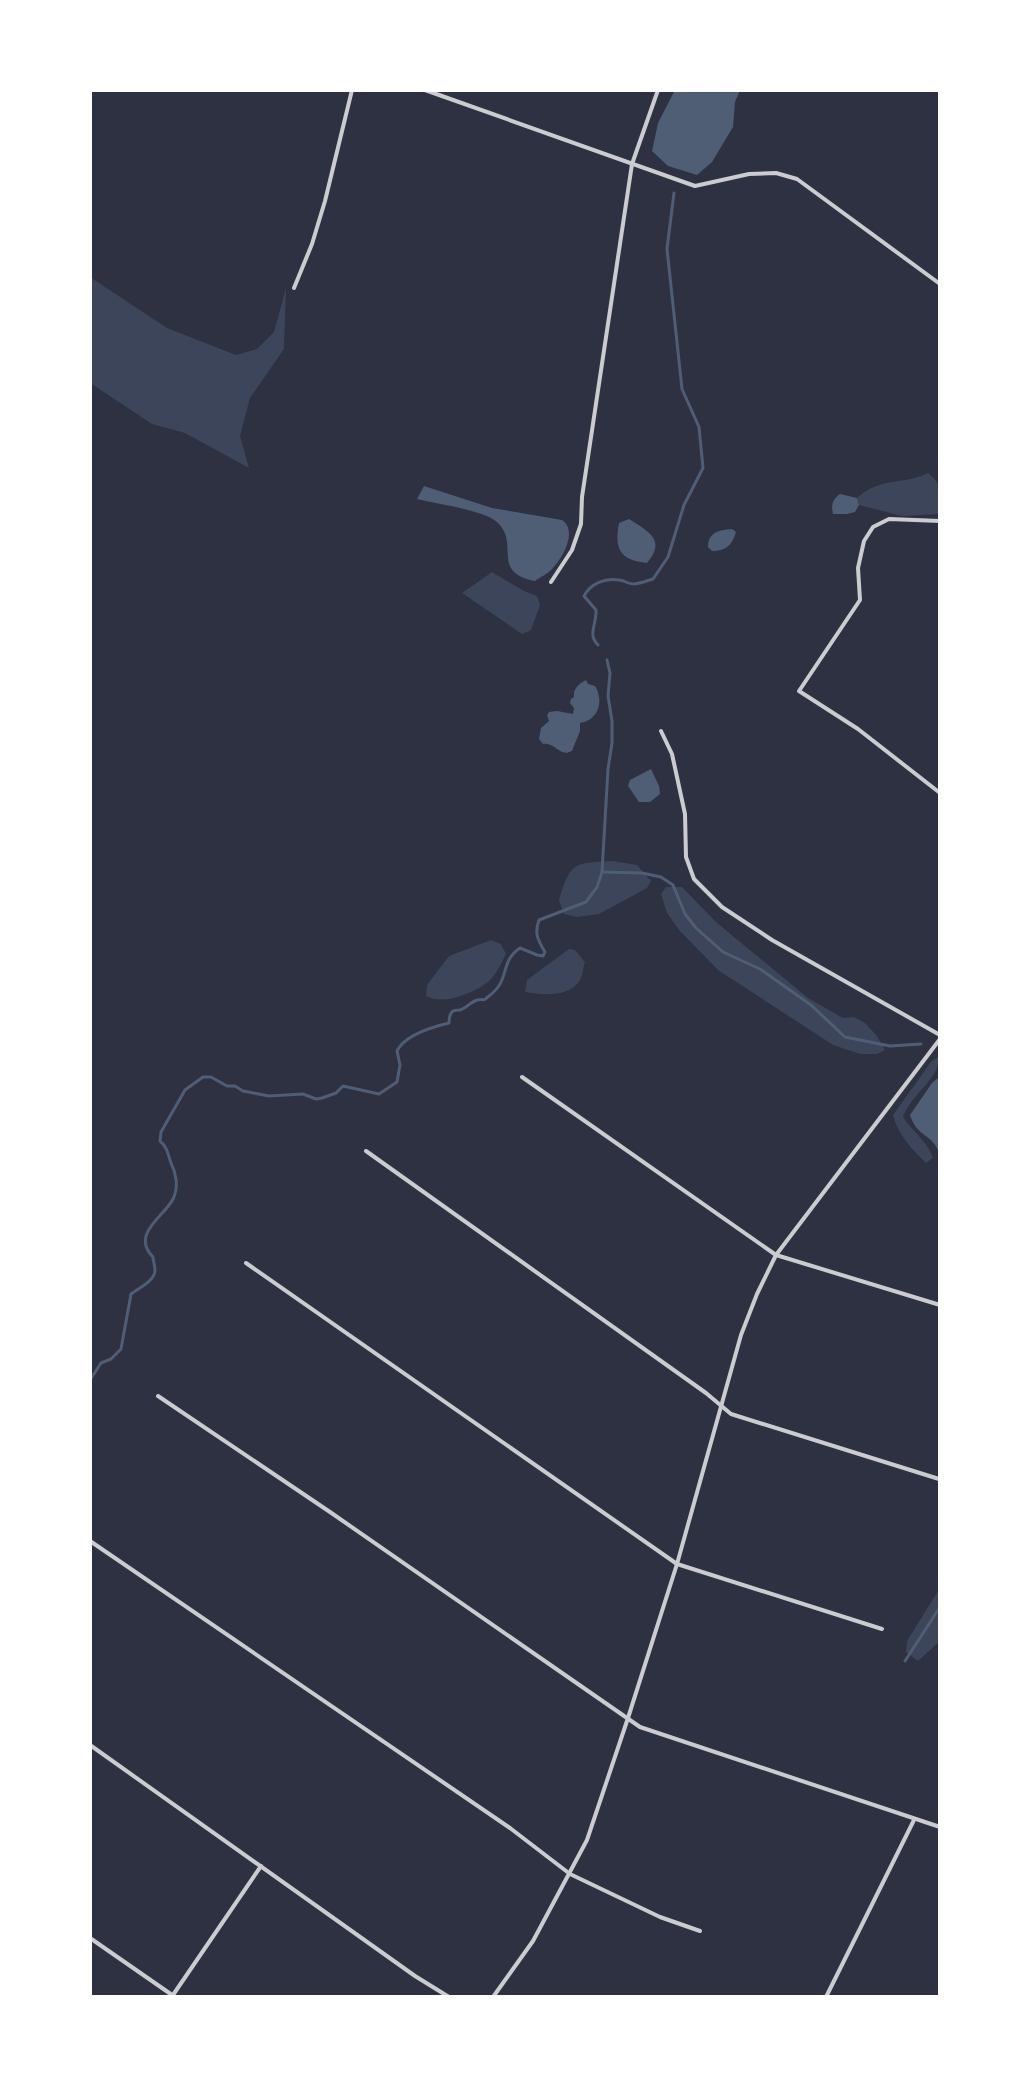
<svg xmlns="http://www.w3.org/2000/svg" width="1030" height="2087" viewBox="0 0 1030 2087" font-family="Barlow,sans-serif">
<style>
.green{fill:#3c4559}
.water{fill:#4f5d75}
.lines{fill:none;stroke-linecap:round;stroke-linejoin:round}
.stream{stroke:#4f5d75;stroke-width:3}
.minor{stroke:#caccd0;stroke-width:4}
</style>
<rect width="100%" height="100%" fill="#2d3142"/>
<g class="green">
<polygon points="90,277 167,328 236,355 257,349 274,332 286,288 284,349 250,398 240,436 249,468 185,433 152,424 90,383"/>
<path d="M 928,473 C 945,486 940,495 940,514 L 902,516 L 859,505 L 857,498 C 884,475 901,486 928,473 Z"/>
<polygon points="492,572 524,591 537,596 540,605 531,630 522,634 462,593"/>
<path d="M 613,861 L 637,865 L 651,881 L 647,888 L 599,914 L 577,917 L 564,914 L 559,900 C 571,861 574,863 613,861 Z"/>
<polygon points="666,887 682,887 716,922 808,998 843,1018 854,1017 865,1023 877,1036 885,1050 877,1054 860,1054 833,1045 718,970 679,930 667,913 661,894"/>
<path d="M 491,940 L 501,944 L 506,954 C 501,964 496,975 488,982 C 474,993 442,1006 426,996 L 427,985 L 449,956 Z"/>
<path d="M 569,949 L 575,950 L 585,962 C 583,967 583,975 580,980 C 569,998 542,995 525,992 L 527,980 Z"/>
<path d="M 940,1055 C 940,1079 911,1094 903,1117 C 913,1132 928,1142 933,1158 L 926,1163 C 912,1149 898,1135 893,1115 L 931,1062 Z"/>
<polygon points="940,1588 940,1641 918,1661 906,1652 907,1641"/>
</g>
<g class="water">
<polygon points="675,90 740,90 735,102 733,127 712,162 697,175 668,166 652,151 658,123"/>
<path d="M 424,486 L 492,508 L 562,520 C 578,531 563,558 552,569 C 548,574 540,577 535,581 C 491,572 519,546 499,524 C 487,510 436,504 417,499 Z"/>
<path d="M 840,494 L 857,498 L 859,505 L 855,512 L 847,514 L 833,514 C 831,505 832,500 840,494 Z"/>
<path d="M 629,519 C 648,531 667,540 647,563 C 620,560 614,549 619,523 Z"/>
<path d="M 732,529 L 736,532 C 732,546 725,551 712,551 L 708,547 C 708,532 719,530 732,529 Z"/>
<path d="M 586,680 L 588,684 L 595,686 C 604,701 599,720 580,723 L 580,731 L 572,751 C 559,758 556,742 543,744 L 539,739 L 541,728 L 549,721 L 547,715 L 549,712 L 557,711 L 573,714 L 574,708 L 570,703 L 571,699 L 574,697 C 573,688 579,684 586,680 Z"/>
<polygon points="651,769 659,786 660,794 650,802 639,802 628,786 630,780"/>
<path d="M 940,1076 L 940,1155 C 932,1132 918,1139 910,1115 L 932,1083 Z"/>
</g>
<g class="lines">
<g class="stream">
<path d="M 598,645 C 587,634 597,624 596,610 L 584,596 C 591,583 605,578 619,580 C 627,581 625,583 633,584 C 639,584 646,581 653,579 L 668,557 L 684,505 L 703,468 L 699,427 L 682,389 L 667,249 L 674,193"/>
<polyline points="602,872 642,873 661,877 673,885 685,914 696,928 723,952 760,969 811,1005 845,1037 890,1046 921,1044"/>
<path d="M 90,1380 L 101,1363 L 111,1359 L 121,1349 L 131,1294 C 139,1288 155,1281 155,1270 C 155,1265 153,1261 153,1257 C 130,1234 165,1216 173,1199 C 179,1187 176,1173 171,1163 C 168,1154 167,1147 160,1141 L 161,1132 L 185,1090 L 203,1077 L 211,1077 L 227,1086 L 235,1086 L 243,1091 L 269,1096 L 303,1094 L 316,1099 L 322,1098 L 336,1093 L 343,1086 L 379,1094 L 397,1082 L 400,1065 L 397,1051 C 405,1035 432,1027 449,1023 C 449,1019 450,1013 453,1011 C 455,1010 458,1010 460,1010 C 466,1008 471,1002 477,1000 C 488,998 480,1003 489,996 C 511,980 499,962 520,948 L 537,955 L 543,956 L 545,952 C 538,940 534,934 539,920 L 586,902 L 597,887 L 602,872 L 608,769 L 612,743 L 612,721 L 608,696 L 610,673 L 607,660"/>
<polyline points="905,1661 940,1607"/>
</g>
<g class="minor">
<polyline points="425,90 695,186 749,174 776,173 797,179 940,284"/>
<polyline points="294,288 312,244 325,201 352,90"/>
<polyline points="940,521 889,519 873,527 864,541 858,568 860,600 799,691 858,729 940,793"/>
<polyline points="551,582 572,550 581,524 582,497 632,164 658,90"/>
<polyline points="661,731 672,754 685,814 686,857 694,879 722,907 772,940 940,1035"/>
<polyline points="522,1077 776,1255 940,1305"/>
<polyline points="366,1151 706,1393 731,1414 939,1479"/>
<polyline points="246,1263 677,1564 882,1629"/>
<polyline points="158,1396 330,1512 640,1727 940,1827"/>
<polyline points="90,1541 510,1828 570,1874 660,1917 700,1931"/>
<polyline points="90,1745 415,1976 449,1997"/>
<polyline points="90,1938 175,1997"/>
<polyline points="173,1995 261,1866"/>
<polyline points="493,1997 533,1941 587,1840 628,1718 677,1564 741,1335 757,1294 776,1255 940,1039"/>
<polyline points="826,1997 914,1820"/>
</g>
</g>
<rect width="1030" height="2087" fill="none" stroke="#ffffff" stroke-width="184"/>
</svg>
